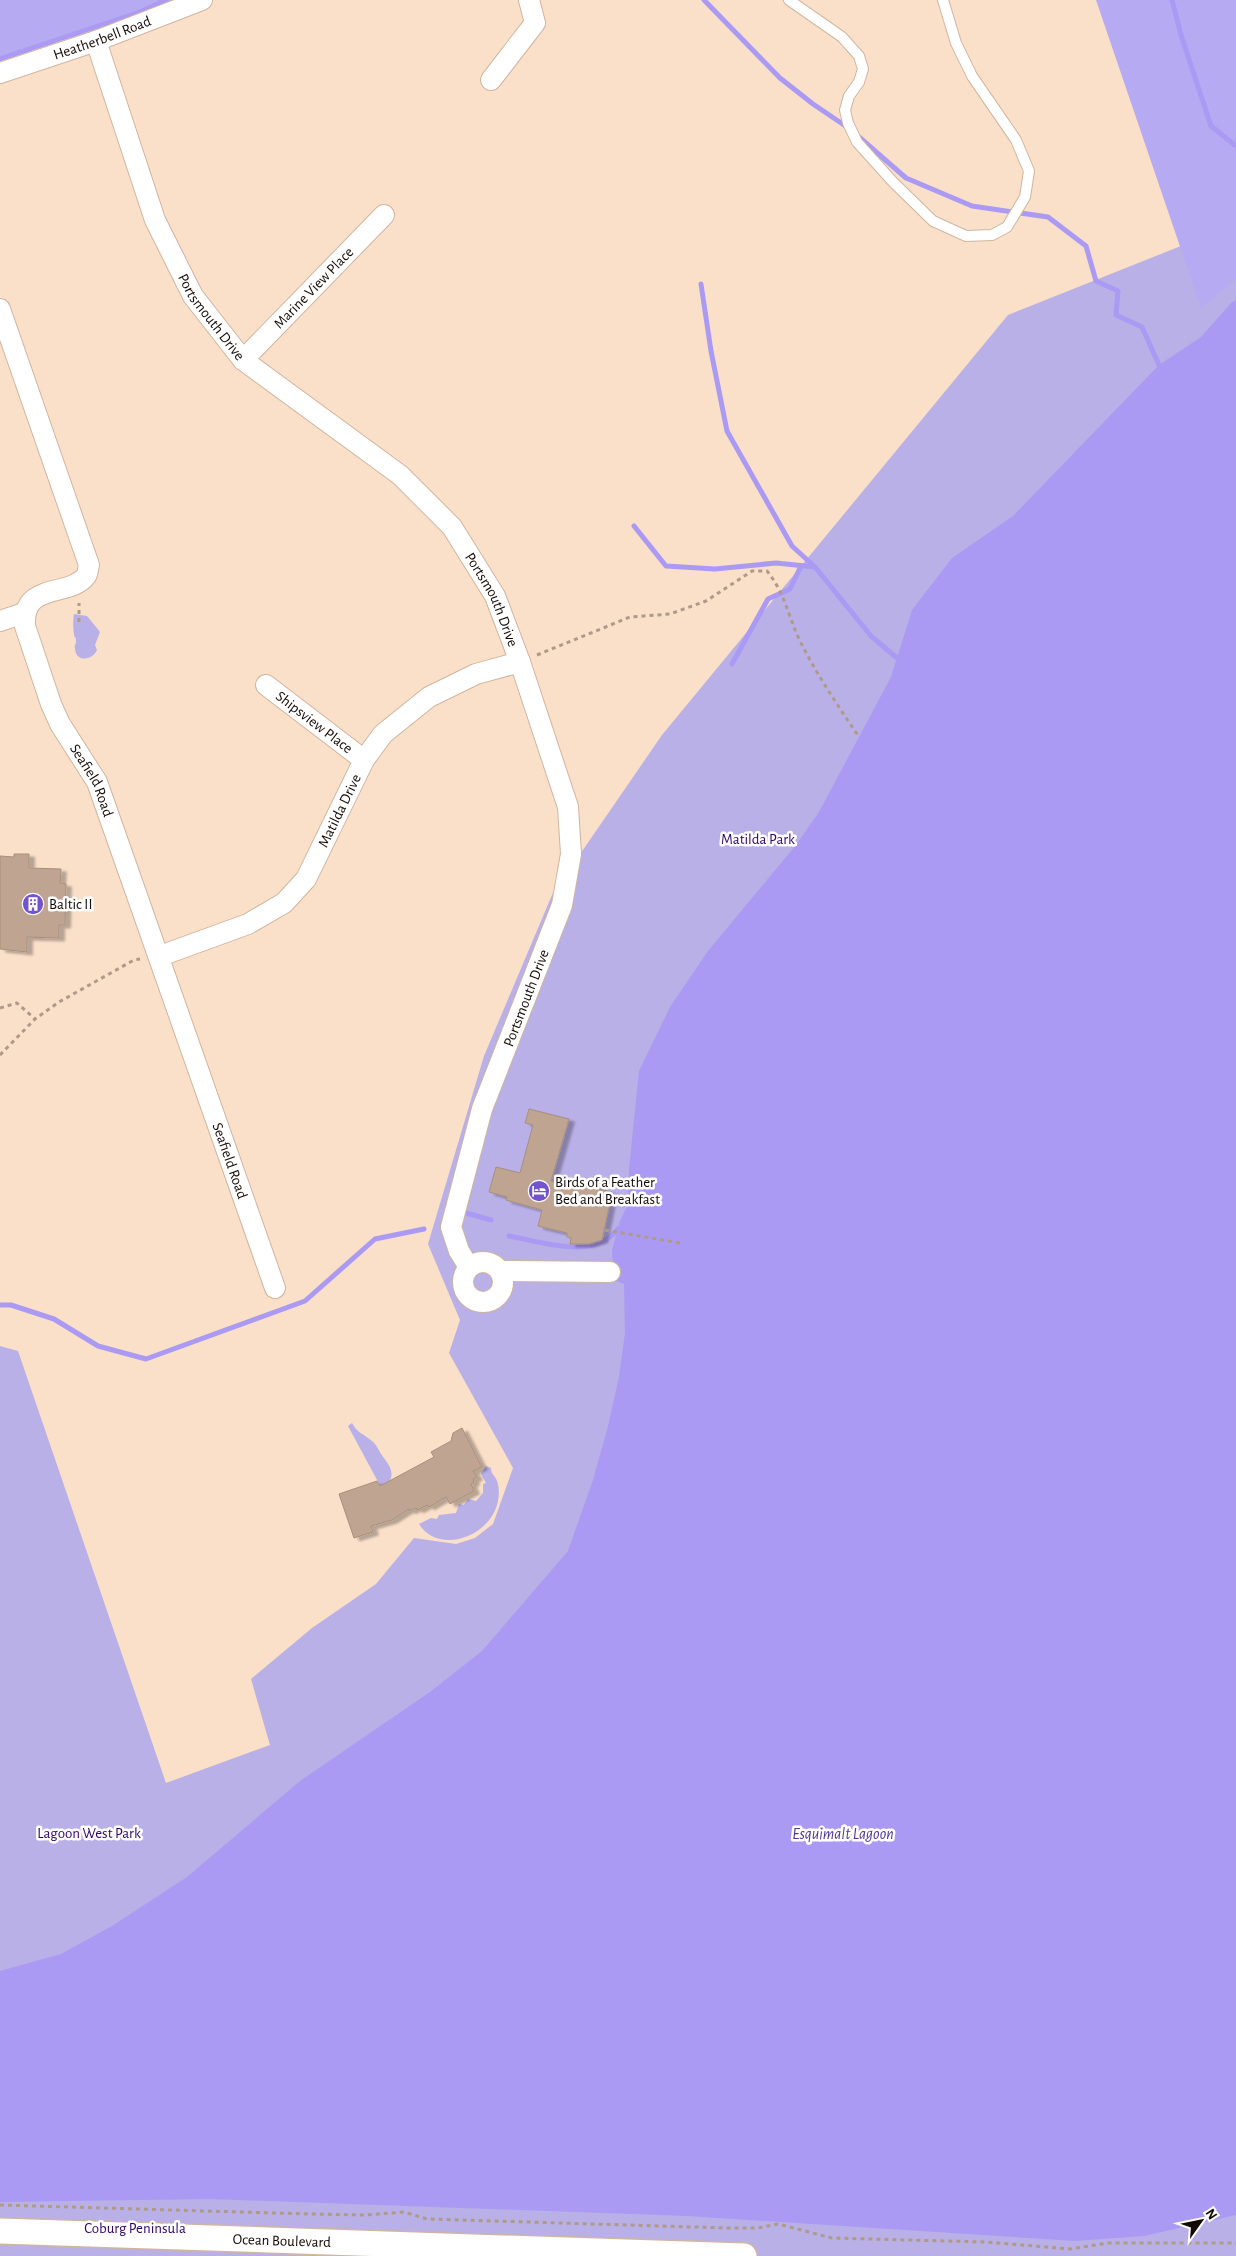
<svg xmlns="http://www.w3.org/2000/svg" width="1236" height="2256" viewBox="0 0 1236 2256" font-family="'Alegreya Sans',sans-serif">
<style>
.green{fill:#b8b0e7}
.forest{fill:#b6aaf2}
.water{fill:#aa9af4}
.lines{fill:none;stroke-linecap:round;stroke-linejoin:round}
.stream{stroke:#aa9af4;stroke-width:5}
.building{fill:#bfa591;stroke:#a88f7b;filter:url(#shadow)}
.service-casing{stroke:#d0b5a0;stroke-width:12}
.minor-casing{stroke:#d0b5a0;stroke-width:22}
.tertiary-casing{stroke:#d0b5a0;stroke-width:28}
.path{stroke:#af9a89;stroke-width:3;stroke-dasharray:4 4;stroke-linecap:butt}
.service{stroke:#fff;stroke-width:10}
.minor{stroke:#fff;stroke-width:20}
.tertiary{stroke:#fff;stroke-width:25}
.labels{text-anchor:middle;stroke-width:5;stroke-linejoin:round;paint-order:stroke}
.street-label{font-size:15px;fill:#120904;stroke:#fff}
.park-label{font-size:15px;fill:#310270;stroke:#fff}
.poi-label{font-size:15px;fill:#120904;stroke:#fff;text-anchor:start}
.water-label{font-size:16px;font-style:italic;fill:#51349a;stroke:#fff}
</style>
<defs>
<filter id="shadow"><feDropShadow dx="5.5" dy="3" stdDeviation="1" flood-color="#0004"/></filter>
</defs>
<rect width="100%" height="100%" fill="#fadfc9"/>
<g class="green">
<polygon points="1236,224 1236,2256 0,2256 0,1346 18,1351 166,1783 270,1745 251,1679 312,1628 376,1584 414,1538 456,1544 475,1538 493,1524 513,1468 449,1353 460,1320 428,1244 484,1056 552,895 662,735 1008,315"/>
<path d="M 74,614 L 87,616 L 100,632 L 95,645 L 97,650 C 93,660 76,663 75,649 C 74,644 76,646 76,641 C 76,634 75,641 74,634 C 73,629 73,619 74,614 Z"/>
<path d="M 352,1423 C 357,1433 364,1434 372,1441 C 376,1444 378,1449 381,1454 C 392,1469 397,1475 383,1491 L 348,1426 Z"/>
<path d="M 486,1466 L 491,1468 C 491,1475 495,1475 497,1481 C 500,1489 499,1500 496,1508 C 485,1538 438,1554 419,1524 L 431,1518 L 437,1519 L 439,1515 L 456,1513 L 459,1504 L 464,1505 L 468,1499 L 476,1501 L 483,1493 L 483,1484 L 486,1483 L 481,1474 Z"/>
</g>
<g class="forest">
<polygon points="0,0 177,0 0,57"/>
<polygon points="1096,0 1236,0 1236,279 1201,308"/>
</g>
<polygon class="water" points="1236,300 1236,2215 1144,2236 1075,2241 687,2216 210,2199 0,2202 0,1971 61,1954 112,1926 187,1877 300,1781 430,1692 482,1651 568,1551 593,1480 608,1426 619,1377 625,1333 624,1284 614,1280 612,1250 620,1221 628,1204 629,1169 639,1071 670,1007 708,951 796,845 819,812 891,677 912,610 952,558 1013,516 1159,365 1201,337 1232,302"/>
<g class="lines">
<g class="stream">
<polyline points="704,0 780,78 813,104 847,127"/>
<polyline points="1172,0 1181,35 1211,126 1236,146"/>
<polyline points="0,59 140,12 166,0"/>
<polyline points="859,137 906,178 972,206 1048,217 1086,246 1096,281 1118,291 1116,315 1142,327 1159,365"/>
<polyline points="701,284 711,351 727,431 792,546 815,567"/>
<polyline points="634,526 666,566 715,569 776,563 815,567 871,636 897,658"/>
<polyline points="732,664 768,599 790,589 801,566"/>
<polyline points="466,1213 491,1220"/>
<path d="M 509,1236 C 543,1242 593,1261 618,1229"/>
<polyline points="0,1305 11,1305 54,1319 98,1346 146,1359 305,1301 375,1239 424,1229"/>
</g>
</g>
<g class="building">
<polygon points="14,854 29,854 29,868 61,869 60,883 66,884 65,925 59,925 59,938 27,937 27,952 0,949 0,856 14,857"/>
<polygon points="529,1109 569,1119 551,1181 581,1189 582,1185 612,1192 602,1240 589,1244 570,1244 571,1238 567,1237 567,1233 538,1226 542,1210 506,1200 507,1197 489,1192 496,1167 520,1173 533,1125 525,1123"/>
<polygon points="462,1428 482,1467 473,1471 477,1477 473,1479 474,1482 471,1484 474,1491 450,1504 446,1497 429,1507 427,1505 418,1510 416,1508 410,1511 409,1509 392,1520 371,1526 373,1532 354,1538 339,1494 377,1481 380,1486 434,1457 431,1452 451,1441 453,1433"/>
</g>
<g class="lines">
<g class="service-casing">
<polyline id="service" points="789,0 842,37 859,56 863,69 859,82 849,96 845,110 848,123 857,142 893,182 933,221 966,236 992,235 1007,227 1025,197 1029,171 1016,140 972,76 956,43 943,0"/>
</g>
<g class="minor-casing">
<g id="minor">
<path id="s1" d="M 96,41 L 155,220 L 193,296 L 243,360 L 400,475 L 452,527 L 495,596 L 520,662 L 568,807 L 571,854 L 562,905 L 482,1109 L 451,1227 L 459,1251 L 469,1267"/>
<path id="s2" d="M 0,73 L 96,41 L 202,0"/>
<polyline points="491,80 535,23 529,0"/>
<path id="s3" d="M 0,309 L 89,565 C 88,568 88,574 86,576 C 69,598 22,581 25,626 L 51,704 L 60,724 L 97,782 L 275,1288"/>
<path id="s4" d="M 243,360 L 384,215"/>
<polyline points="0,621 24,613"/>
<path id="s5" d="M 266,685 L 364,760"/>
<path id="s6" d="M 160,956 L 248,924 L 284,903 L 306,879 L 364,760 L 383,734 L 429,697 L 476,674 L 520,662"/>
<circle cx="483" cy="1282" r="20"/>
<polyline points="500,1271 610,1272"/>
</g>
</g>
<g class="tertiary-casing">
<g id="tertiary">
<path id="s7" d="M 0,2231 L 744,2256"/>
</g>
</g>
<g class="path">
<polyline points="79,622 79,603"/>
<path d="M 537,655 L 630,617 L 670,614 L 706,601 L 752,571 L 767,571 C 785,593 788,616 800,641 C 817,675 838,706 859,737"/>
<polyline points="0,1008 17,1003 35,1019"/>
<polyline points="0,1055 35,1019 59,1002 134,960 140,959"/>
<polyline points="605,1230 680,1243"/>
<polyline points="0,2205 310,2214 365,2215 404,2212 427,2219 728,2228 758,2228 778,2224 832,2238 986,2242 1070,2249 1108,2243 1236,2243"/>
</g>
<use href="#service" class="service"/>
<use href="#minor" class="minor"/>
<use href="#tertiary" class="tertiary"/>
</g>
<defs>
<g id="building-disc" transform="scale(1.125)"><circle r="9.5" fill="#7354ce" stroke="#fff"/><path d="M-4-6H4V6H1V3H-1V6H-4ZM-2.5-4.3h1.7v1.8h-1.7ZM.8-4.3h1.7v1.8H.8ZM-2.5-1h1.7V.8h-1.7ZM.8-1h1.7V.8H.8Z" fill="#fff"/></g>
<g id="hotel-disc" transform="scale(1.125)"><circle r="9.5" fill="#7354ce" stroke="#fff"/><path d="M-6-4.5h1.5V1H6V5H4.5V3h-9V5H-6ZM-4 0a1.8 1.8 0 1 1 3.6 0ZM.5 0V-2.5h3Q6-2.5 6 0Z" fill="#fff"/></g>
</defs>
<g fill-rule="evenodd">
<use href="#building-disc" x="33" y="904"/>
<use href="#hotel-disc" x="539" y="1191"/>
</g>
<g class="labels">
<g class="street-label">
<text dy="5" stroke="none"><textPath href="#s2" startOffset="108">Heatherbell Road</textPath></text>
<text dy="5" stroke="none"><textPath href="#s4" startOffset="101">Marine View Place</textPath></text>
<text dy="5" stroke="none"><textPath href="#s1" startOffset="301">Portsmouth Drive</textPath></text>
<text dy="5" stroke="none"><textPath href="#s1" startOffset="706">Portsmouth Drive</textPath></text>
<text dy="5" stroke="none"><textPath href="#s5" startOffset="61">Shipsview Place</textPath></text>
<text dy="5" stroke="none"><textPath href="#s3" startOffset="539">Seafield Road</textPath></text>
<text dy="5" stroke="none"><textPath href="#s6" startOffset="244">Matilda Drive</textPath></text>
<text transform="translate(526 998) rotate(-69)" y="5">Portsmouth Drive</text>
<text dy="5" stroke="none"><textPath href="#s3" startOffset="944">Seafield Road</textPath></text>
<text dy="5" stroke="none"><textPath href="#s7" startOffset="282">Ocean Boulevard</textPath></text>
</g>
<g class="park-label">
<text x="758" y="844">Matilda Park</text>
<text x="89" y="1838">Lagoon West Park</text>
<text x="135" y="2233">Coburg Peninsula</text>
</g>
<g class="poi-label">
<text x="49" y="909">Baltic II</text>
<text x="555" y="1187">Birds of a Feather<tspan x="555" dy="17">Bed and Breakfast</tspan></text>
</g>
<g class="water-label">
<text x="843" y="1839">Esquimalt Lagoon</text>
</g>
</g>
<g transform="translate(1201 2221) rotate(57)" stroke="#ffffff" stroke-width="4" paint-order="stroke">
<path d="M0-4L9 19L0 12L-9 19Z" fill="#120904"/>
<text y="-8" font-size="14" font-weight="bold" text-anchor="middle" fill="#120904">N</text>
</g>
</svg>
